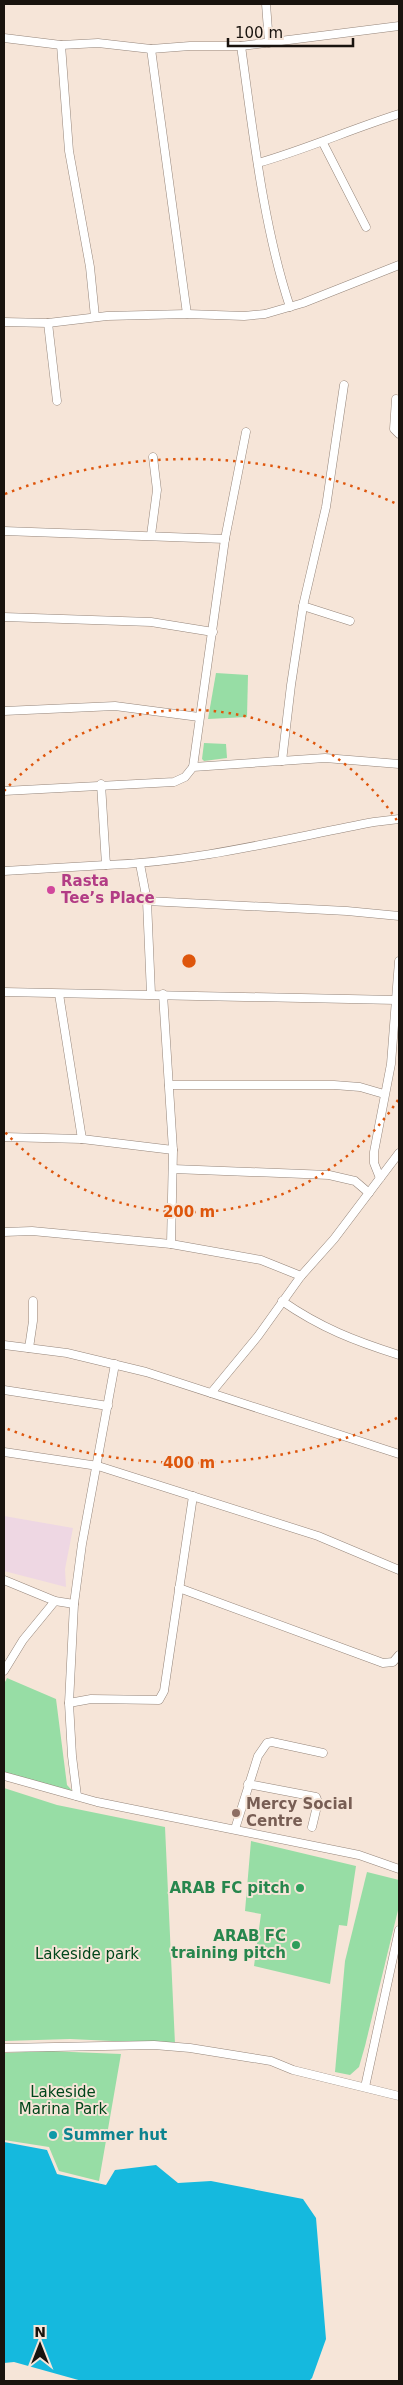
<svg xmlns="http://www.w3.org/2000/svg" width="403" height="2385" viewBox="0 0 403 2385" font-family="'DejaVu Sans',sans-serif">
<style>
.commercial{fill:#eed7e3}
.green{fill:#97dda5}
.water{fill:#15b9de}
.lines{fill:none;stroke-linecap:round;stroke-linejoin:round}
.minor-casing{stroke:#95857a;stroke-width:9}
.minor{stroke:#fff;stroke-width:8}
.ring{fill:none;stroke:#de560c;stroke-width:2.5;stroke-dasharray:2.5 5}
.hotel-dot{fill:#d1479c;stroke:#f6e5d8;stroke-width:2}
.education-dot{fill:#8d6e63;stroke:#f6e5d8;stroke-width:2}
.leisure-dot{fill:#2e9e5b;stroke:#f6e5d8;stroke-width:2}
.culture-dot{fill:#0f9aa8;stroke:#f6e5d8;stroke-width:2}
.labels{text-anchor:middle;stroke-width:4;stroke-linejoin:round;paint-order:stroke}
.hotel-label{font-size:15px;font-weight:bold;fill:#b23c85;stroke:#f6e5d8;text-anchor:start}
.education-label{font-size:15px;font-weight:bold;fill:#785e54;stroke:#f6e5d8;text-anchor:start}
.leisure-label{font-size:15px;font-weight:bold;fill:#27864d;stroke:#f6e5d8;text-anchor:end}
.park-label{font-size:15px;fill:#00461b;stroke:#f6e5d8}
.culture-label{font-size:15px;font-weight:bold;fill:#0d838f;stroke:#f6e5d8;text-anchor:start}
.centre{fill:#de560c;stroke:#f6e5d8;stroke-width:2.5}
.ring-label{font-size:15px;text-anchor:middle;font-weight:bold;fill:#de560c;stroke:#f6e5d8;stroke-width:4;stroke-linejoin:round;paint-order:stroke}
</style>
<rect width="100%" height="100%" fill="#f6e5d8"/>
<polygon class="commercial" points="4,1516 73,1528 65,1569 66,1587 4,1571"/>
<g class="green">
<polygon points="216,673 248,675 247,717 208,719"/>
<polygon points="204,743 226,744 227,758 204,761 202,759"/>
<polygon points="7,1678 56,1699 67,1785 77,1796 4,1773 4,1684"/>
<polygon points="4,1788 57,1805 165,1827 175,2044 70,2039 4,2041"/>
<polygon points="251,1841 356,1866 347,1926 339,1925 330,1984 254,1966 261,1914 245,1911"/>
<polygon points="367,1872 399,1880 399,1906 365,2046 359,2067 350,2075 335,2072 345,1961"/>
<polygon points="47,2051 121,2054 99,2181 59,2171 49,2147 4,2140 4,2053"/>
</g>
<polygon class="water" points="4,2142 47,2150 57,2174 106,2185 115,2170 156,2165 178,2183 211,2181 303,2199 316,2218 326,2339 312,2378 309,2381 82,2381 14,2362 4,2363"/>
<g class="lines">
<g class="minor-casing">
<g id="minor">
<polyline points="266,4 269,43"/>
<polyline points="4,38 61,45 98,43 151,49 190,46 241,46 399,26"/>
<polyline points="61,45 69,151 90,267 95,317"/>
<path d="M 241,46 C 253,131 263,226 290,307"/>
<polyline points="151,49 187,314"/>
<polyline points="323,143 366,227"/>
<path d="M 258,163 C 307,149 351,129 399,114"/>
<polyline points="4,322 48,323 107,316 187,314 244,316 265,314 303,303 399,265"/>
<polyline points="48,323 57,401"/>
<polyline points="396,399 394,429 399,434"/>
<polyline points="4,531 225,539"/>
<polyline points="151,535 157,490 153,457"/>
<polyline points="303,606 350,621"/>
<polyline points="4,617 151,622 213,632"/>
<polyline points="4,711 115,706 199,717"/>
<polyline points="282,761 291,685 303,606 326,507 344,385"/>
<polyline points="193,767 225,539 246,432"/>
<path d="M 101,784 L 106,865 C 197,862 284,839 374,822 L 399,819"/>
<polyline points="4,791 174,782 185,777 193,767 325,758 399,764"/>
<polyline points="140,864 147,901 151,994"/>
<polyline points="4,871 106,865"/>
<polyline points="147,901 347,911 399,916"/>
<polyline points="4,992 396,1000"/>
<polyline points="59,994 82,1139"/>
<polyline points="163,994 173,1150 171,1244"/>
<polyline points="169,1085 334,1085 360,1087 384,1094"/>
<polyline points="4,1137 82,1139 173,1150"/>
<polyline points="173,1169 329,1175 355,1181 369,1193"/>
<polyline points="380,1178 374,1163 374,1152 391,1064 399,961"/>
<polyline points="4,1232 32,1231 171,1244 261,1260 301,1276"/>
<path d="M 282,1301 C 321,1328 355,1341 399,1355"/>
<polyline points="4,1345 67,1353 146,1372 399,1454"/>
<polyline points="29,1348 33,1321 33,1301"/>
<polyline points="4,1390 108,1406"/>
<polyline points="211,1393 258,1336 301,1276 334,1239 399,1153"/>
<polyline points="4,1452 98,1466 318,1536 399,1570"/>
<polyline points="4,1580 55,1601 74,1604"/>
<polyline points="179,1588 383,1663 393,1662 399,1655"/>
<polyline points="4,1671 23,1640 55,1601"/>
<polyline points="69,1703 91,1699 159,1700 164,1691 193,1496"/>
<polyline points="4,1776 97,1802 359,1855 399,1869"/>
<polyline points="248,1784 316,1797 318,1802 312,1827"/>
<polyline points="77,1796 72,1756 69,1703 74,1604 82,1544 115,1364"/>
<polyline points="235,1829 258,1756 267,1743 272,1742 323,1753"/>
<polyline points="4,2048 154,2045 190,2048 271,2061 293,2070 399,2096"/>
<polyline points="365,2087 399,1930"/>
</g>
</g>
<use href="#minor" class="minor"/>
</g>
<g class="ring">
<path d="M398 1100A251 251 0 0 1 4 1131M4 791A251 251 0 0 1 398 822"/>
<path d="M397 1418A502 502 0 0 1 5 1428M5 494A502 502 0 0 1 397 504"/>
</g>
<circle class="hotel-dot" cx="51" cy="890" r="5"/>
<circle class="education-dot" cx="236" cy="1813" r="5"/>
<g class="leisure-dot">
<circle cx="300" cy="1888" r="5"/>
<circle cx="296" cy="1945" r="5"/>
</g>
<circle class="culture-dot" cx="53" cy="2135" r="5"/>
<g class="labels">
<g class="hotel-label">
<text x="61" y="886">Rasta<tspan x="61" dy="17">Tee’s Place</tspan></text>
</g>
<g class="education-label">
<text x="246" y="1809">Mercy Social<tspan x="246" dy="17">Centre</tspan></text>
</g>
<g class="leisure-label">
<text x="290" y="1893">ARAB FC pitch</text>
<text x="286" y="1941">ARAB FC<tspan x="286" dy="17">training pitch</tspan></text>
</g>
<g class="park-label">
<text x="87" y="1959">Lakeside park</text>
<text x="63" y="2097">Lakeside<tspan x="63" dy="17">Marina Park</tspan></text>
</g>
<g class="culture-label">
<text x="63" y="2140">Summer hut</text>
</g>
</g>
<circle cx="189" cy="961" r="8" class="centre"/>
<g class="ring-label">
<text x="189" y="1217">200 m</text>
<text x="189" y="1468">400 m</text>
</g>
<rect width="403" height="2385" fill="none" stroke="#19130e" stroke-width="10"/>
<g transform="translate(40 2345)" stroke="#f6e5d8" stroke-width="4" paint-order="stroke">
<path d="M0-4L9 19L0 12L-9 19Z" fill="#19130e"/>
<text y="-8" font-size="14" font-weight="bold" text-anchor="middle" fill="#19130e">N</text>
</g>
<path d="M228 38v8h125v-8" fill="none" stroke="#19130e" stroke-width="2.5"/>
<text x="235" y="38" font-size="15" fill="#19130e" stroke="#f6e5d8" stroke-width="4" paint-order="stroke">100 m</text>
</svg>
